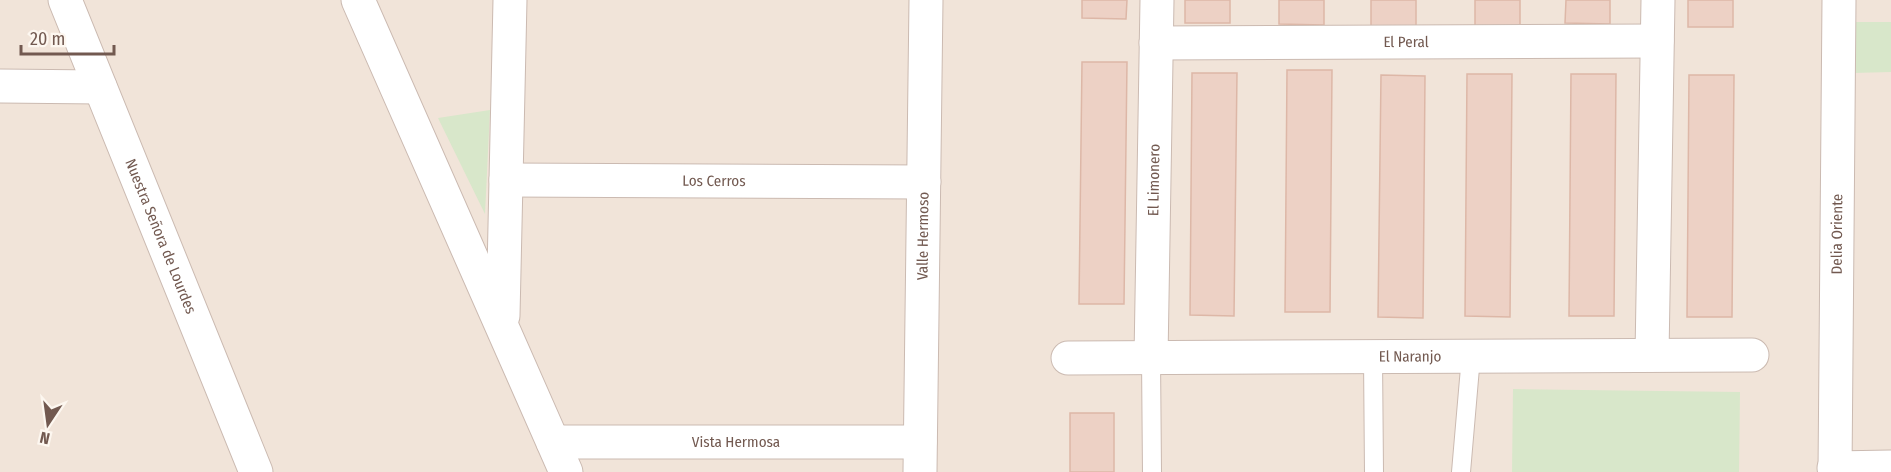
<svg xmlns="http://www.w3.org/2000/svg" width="1891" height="472" viewBox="0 0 1891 472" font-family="'Fira Sans Condensed',sans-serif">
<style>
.residential{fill:#f1e4d9}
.green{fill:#d8e7ca}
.building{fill:#edd1c5;stroke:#ddb7a7;stroke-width:1.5}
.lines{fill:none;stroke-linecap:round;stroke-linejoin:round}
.lane-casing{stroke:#cbbab1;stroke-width:20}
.street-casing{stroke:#cbbab1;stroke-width:35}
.lane{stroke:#fff;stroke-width:18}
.street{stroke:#fff;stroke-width:33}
.labels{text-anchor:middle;stroke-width:4.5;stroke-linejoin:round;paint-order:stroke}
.street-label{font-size:15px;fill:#725950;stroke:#fdf7f0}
</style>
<rect width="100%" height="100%" fill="#faf2ea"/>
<rect class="residential" x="0" y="0" width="1891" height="472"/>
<g class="green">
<polygon points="1852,22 1891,22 1891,72 1853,73"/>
<polygon points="490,110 485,214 438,118"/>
<polygon points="1513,389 1740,392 1739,472 1512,472"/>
</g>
<g class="building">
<polygon points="1082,0 1127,0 1126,19 1082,18"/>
<rect x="1185" y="0" width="45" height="23"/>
<polygon points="1279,0 1324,0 1324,25 1279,24"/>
<rect x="1371" y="0" width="45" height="26"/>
<polygon points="1475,0 1520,0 1520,27 1475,26"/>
<polygon points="1566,0 1610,0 1610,24 1565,23"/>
<rect x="1688" y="0" width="45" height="27"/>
<polygon points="1082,62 1127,62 1124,304 1079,304"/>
<polygon points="1287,70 1332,70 1330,312 1285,312"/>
<polygon points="1192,73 1237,73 1234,316 1190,315"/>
<polygon points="1467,74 1512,74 1510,317 1465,316"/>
<polygon points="1571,74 1616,74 1614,316 1569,316"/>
<polygon points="1381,75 1425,76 1423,318 1378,317"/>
<polygon points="1689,75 1734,75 1732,317 1687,317"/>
<rect x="1070" y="413" width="44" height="59"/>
</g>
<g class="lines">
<g class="lane-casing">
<g id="lane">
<polyline points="1373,357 1374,472"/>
<polyline points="1151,358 1152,472"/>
<polyline points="1461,472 1471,356"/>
</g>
</g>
<g class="street-casing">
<g id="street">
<path id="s1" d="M 65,0 L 256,472"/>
<polyline points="358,0 566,472"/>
<path id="s2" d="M 1156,43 L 1657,41"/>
<polyline points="0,86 100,87"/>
<path id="s3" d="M 506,180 L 924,182"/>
<polyline points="503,316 510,0"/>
<polyline points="1652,355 1658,0"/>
<path id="s4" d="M 1068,358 L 1752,355"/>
<path id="s5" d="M 1151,358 L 1157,0"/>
<path id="s6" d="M 553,442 L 920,442"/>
<polyline points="1834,468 1891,467"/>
<path id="s7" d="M 920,472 L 926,0"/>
<path id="s8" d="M 1835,472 L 1839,0"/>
</g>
</g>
<use href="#lane" class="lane"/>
<use href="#street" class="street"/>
</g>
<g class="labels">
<g class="street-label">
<text dy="5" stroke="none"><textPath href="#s2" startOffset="250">El Peral</textPath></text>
<text dy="5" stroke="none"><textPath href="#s5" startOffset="178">El Limonero</textPath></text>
<text dy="5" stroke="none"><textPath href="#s3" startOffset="208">Los Cerros</textPath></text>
<text dy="5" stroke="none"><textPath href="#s8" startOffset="238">Delia Oriente</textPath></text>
<text dy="5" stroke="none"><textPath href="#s1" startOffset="255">Nuestra Señora de Lourdes</textPath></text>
<text dy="5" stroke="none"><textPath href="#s7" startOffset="236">Valle Hermoso</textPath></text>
<text dy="5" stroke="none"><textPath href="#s4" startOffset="342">El Naranjo</textPath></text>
<text dy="5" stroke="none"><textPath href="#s6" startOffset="183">Vista Hermosa</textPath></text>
</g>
</g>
<g transform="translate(48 424) rotate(193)" stroke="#fdf7f0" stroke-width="4.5" paint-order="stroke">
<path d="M0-4.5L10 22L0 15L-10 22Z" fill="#725950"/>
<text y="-9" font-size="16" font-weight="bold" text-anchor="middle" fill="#725950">N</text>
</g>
<path d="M21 45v9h93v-9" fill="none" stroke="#725950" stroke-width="3"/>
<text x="30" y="45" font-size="18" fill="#725950" stroke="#fdf7f0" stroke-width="4.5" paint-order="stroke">20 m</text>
</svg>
